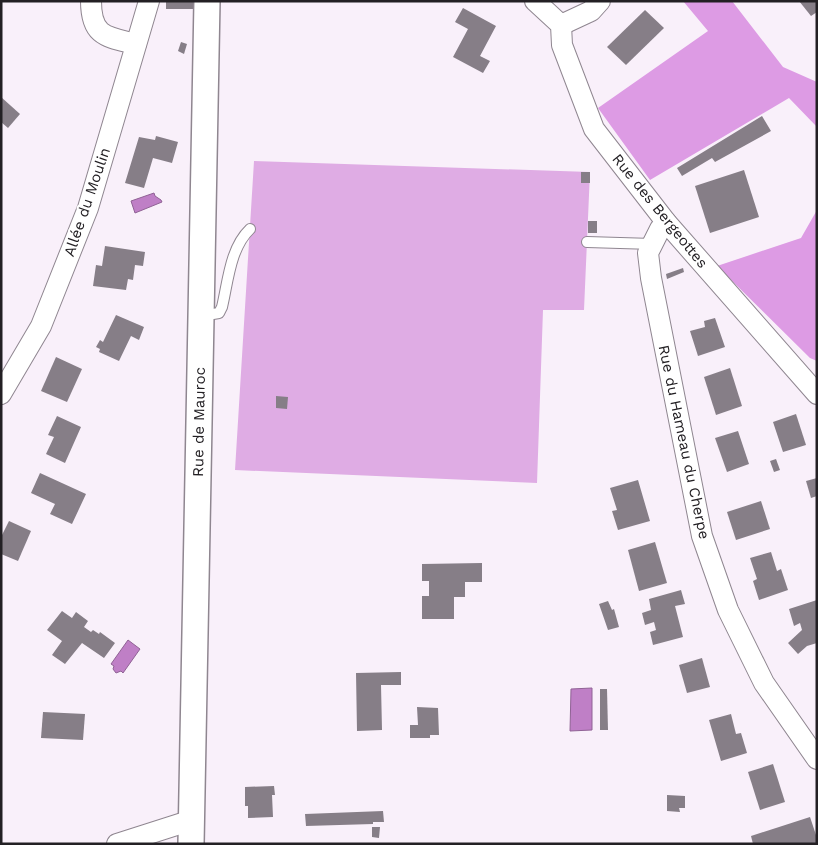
<svg xmlns="http://www.w3.org/2000/svg" width="818" height="845" viewBox="0 0 818 845" font-family="'Work Sans',sans-serif">
<style>
.green{fill:#dface4}
.forest{fill:#dd9be4}
.water{fill:#bf7fc6;stroke:#906295}
.building{fill:#867e87}
.lines{fill:none;stroke-linecap:round;stroke-linejoin:round}
.service-casing{stroke:#8f8690;stroke-width:12}
.minor-casing{stroke:#8f8690;stroke-width:22}
.tertiary-casing{stroke:#8f8690;stroke-width:28}
.service{stroke:#fff;stroke-width:10}
.minor{stroke:#fff;stroke-width:20}
.tertiary{stroke:#fff;stroke-width:25}
.labels{text-anchor:middle;stroke-width:4;stroke-linejoin:round;paint-order:stroke}
.street-label{font-size:15px;fill:#232024;stroke:#fff}
</style>
<rect width="100%" height="100%" fill="#f9f0fa"/>
<polygon class="green" points="254,161 590,172 584,310 543,310 537,483 235,470"/>
<g class="forest">
<polygon points="683,1 732,1 783,67 817,82 817,127 789,98 650,180 598,108 708,31"/>
<polygon points="817,210 817,361 810,358 717,266 801,238"/>
</g>
<g class="water">
<polygon points="154,193 155,196 161,200 162,202 135,213 131,201"/>
<polygon points="128,640 140,649 123,673 121,671 116,673 113,669 114,666 111,664"/>
<polygon points="592,688 592,730 570,731 571,689"/>
</g>
<g class="building">
<rect x="166" y="1" width="29" height="8"/>
<polygon points="799,1 817,1 817,12 811,16"/>
<polygon points="463,8 496,26 480,56 490,61 483,73 453,57 468,29 455,22"/>
<polygon points="645,10 664,28 626,65 607,47"/>
<polygon points="181,42 187,44 184,54 178,51"/>
<polygon points="1,97 20,114 8,128 1,122"/>
<polygon points="762,116 771,131 715,162 712,158 682,176 677,168"/>
<polygon points="156,136 178,142 172,163 153,158 144,188 125,183 139,137 155,140"/>
<polygon points="744,170 759,217 710,233 695,186"/>
<rect x="581" y="172" width="9" height="11"/>
<rect x="588" y="221" width="9" height="12"/>
<polygon points="105,246 145,252 143,266 135,265 133,280 128,279 126,290 93,286 96,265 102,266"/>
<polygon points="683,268 684,272 667,279 666,274"/>
<polygon points="116,315 144,327 139,340 131,336 119,361 99,352 100,349 96,347 100,340 103,342"/>
<polygon points="715,318 725,347 698,356 690,331 705,327 704,321"/>
<polygon points="56,357 82,369 67,402 41,391"/>
<polygon points="730,368 742,406 716,415 704,377"/>
<polygon points="276,396 288,397 287,409 276,408"/>
<polygon points="796,414 806,445 783,452 773,422"/>
<polygon points="57,416 81,427 65,463 46,454 54,437 48,435"/>
<polygon points="738,431 749,464 727,472 715,438"/>
<polygon points="776,459 780,470 774,472 770,461"/>
<polygon points="40,473 86,494 72,524 50,514 55,504 31,493"/>
<polygon points="817,478 817,496 811,498 806,481"/>
<polygon points="638,480 650,521 618,530 612,511 617,510 610,488"/>
<polygon points="761,501 770,529 736,540 727,512"/>
<polygon points="9,521 31,531 18,561 1,554 1,537"/>
<polygon points="655,542 667,583 639,591 628,550"/>
<polygon points="771,552 777,571 781,569 788,590 759,600 753,581 757,579 750,558"/>
<polygon points="482,563 482,582 465,582 465,597 454,597 454,619 422,619 422,596 429,596 429,581 422,581 422,564"/>
<polygon points="681,590 685,604 675,606 683,637 653,645 650,632 656,630 654,622 645,625 642,613 651,610 649,599"/>
<polygon points="817,600 817,643 807,646 798,654 788,643 802,630 800,623 794,626 789,609"/>
<polygon points="608,601 612,610 614,609 619,627 608,630 599,604"/>
<polygon points="62,611 72,618 76,612 88,621 84,627 91,632 93,630 99,634 100,632 115,643 104,658 82,643 65,664 52,655 62,641 47,630"/>
<polygon points="702,658 710,687 687,693 679,665"/>
<polygon points="401,672 401,685 381,685 382,730 357,731 356,673"/>
<polygon points="600,689 607,689 608,730 600,730"/>
<polygon points="417,707 438,708 439,735 430,735 430,738 410,738 410,725 418,725"/>
<polygon points="43,712 85,714 83,740 41,738"/>
<polygon points="731,714 736,734 741,733 747,753 721,761 709,720"/>
<polygon points="773,764 785,802 760,810 748,772"/>
<polygon points="274,786 275,795 272,795 273,817 248,818 248,806 245,806 245,787"/>
<polygon points="667,795 685,796 685,808 679,808 680,812 667,811"/>
<polygon points="383,811 384,822 373,822 373,824 306,826 305,814"/>
<polygon points="810,817 817,838 817,844 753,844 751,836"/>
<polygon points="372,827 380,827 379,838 372,837"/>
</g>
<g class="lines">
<g class="service-casing">
<g id="service">
<polyline points="587,242 653,244"/>
<path d="M 201,316 L 219,313 L 222,307 C 228,282 230,248 250,229"/>
</g>
</g>
<g class="minor-casing">
<g id="minor">
<path d="M 91,1 C 91,37 107,37 136,44"/>
<polyline points="535,1 561,25 562,45 594,129 666,222 817,394"/>
<polyline points="561,25 591,11 600,1"/>
<polyline points="666,222 660,229 648,253 651,278 702,536 728,610 764,683 817,759"/>
<polyline points="1,394 41,326 88,208 149,1"/>
<polyline points="117,844 192,820"/>
</g>
</g>
<g class="tertiary-casing">
<polyline id="tertiary" points="191,844 207,1"/>
</g>
<use href="#service" class="service"/>
<use href="#minor" class="minor"/>
<use href="#tertiary" class="tertiary"/>
</g>
<g class="labels">
<g class="street-label">
<text transform="translate(87 202) rotate(-71)" y="5">Allée du Moulin</text>
<text transform="translate(660 211) rotate(51)" y="5">Rue des Bergeottes</text>
<text transform="translate(199 422) rotate(-89)" y="5">Rue de Mauroc</text>
<text transform="translate(684 442) rotate(78)" y="5">Rue du Hameau du Cherpe</text>
</g>
</g>
<rect width="818" height="845" fill="none" stroke="#232024" stroke-width="5"/>
</svg>
